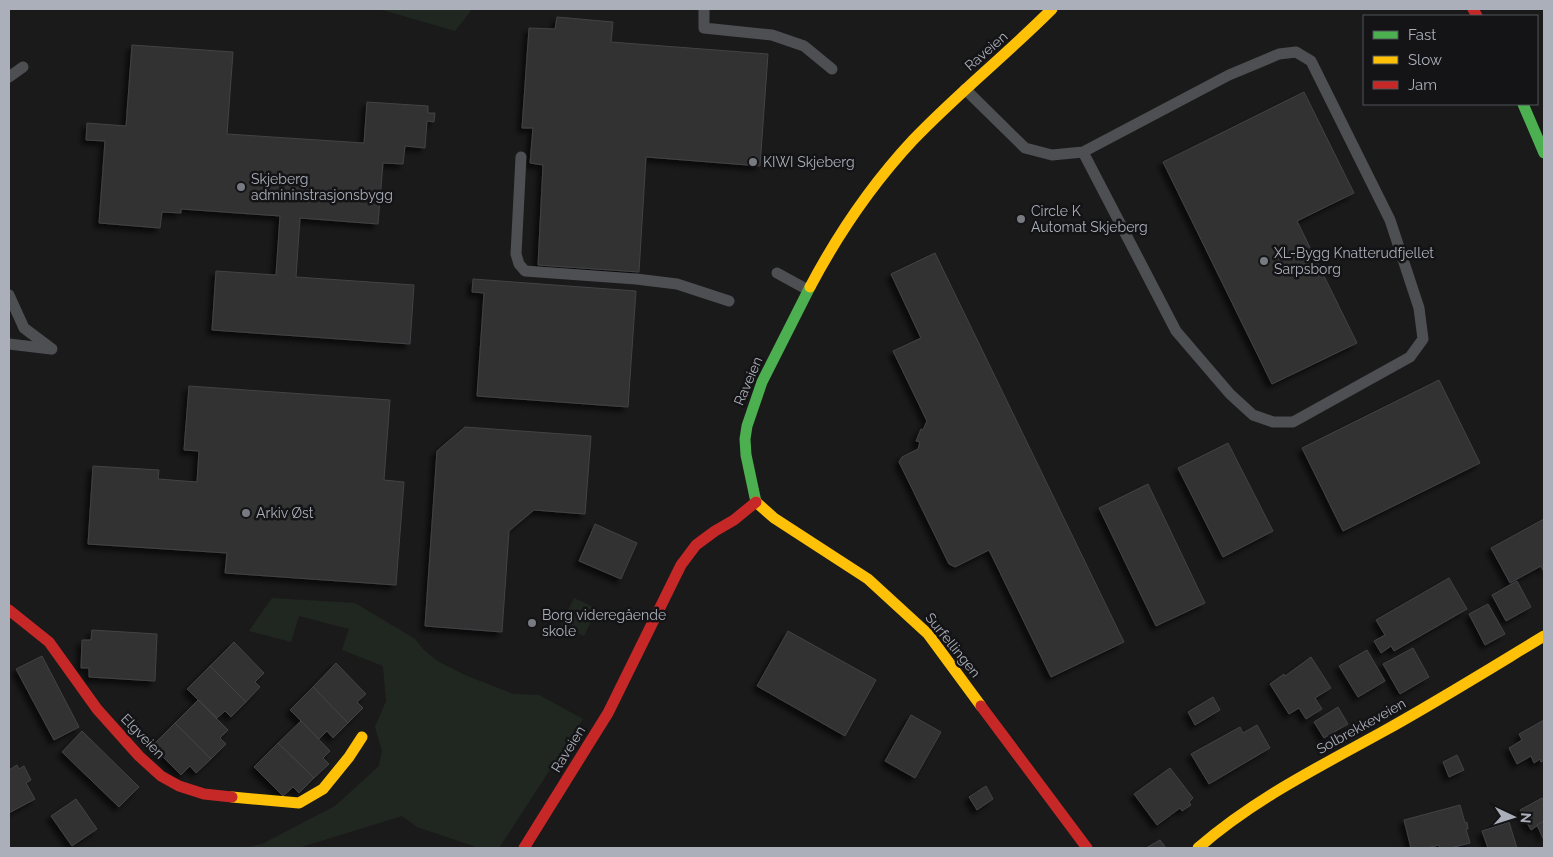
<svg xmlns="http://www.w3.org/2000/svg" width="1553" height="857" viewBox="0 0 1553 857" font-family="Raleway,sans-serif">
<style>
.green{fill:#202721}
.building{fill:#323232;stroke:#424346;filter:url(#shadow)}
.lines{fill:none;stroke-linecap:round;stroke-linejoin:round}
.lane{stroke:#4e4f53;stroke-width:11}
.fast{stroke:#4caf50;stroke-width:11}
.slow{stroke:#ffc107;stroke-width:11}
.jam{stroke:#c62828;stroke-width:11}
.poi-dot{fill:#787b82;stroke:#141416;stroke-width:2}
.labels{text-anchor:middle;stroke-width:5;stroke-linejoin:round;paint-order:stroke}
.street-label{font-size:14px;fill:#abafba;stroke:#141416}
.poi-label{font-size:14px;fill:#abafba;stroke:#141416;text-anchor:start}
</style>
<defs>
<filter id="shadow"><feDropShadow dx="-4.5" dy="4.5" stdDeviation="2.5" flood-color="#0009"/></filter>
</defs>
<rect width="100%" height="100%" fill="#1a1a1a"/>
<g class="green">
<polygon points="379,9 472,9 455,31"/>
<polygon points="272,598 355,603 415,639 424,650 439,662 465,675 513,694 539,695 583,719 499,848 479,848 417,827 402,816 298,848 244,848 262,844 335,806 379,766 382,751 375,727 386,701 383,666 342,650 349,629 299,616 291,642 249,631"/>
<polygon points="574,598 597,609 584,636 561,625"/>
</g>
<g class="building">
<polygon points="557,17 613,22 611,42 768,54 760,166 646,157 639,272 538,265 543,165 530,163 533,128 522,128 529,28 555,29"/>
<polygon points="132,45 233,52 227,134 364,143 367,102 428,106 428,113 435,113 434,122 427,121 425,148 405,146 403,164 383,163 378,224 300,218 296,277 414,285 410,344 212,330 216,271 276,275 280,216 181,209 181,213 162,212 160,228 99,223 105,141 86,140 87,123 126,126"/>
<polygon points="1304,92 1354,193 1297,221 1357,343 1272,384 1163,162"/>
<polygon points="935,253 1124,642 1051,677 989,550 955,567 949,564 899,462 902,457 918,449 920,442 916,441 921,429 923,430 927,421 893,351 921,338 891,274"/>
<polygon points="473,279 636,291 628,407 477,396 484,293 472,292"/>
<polygon points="1439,380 1480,463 1343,531 1302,448"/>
<polygon points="189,386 390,400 384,480 404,482 396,585 225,573 227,553 88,544 93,466 159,470 158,479 197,482 199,451 184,450"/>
<polygon points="465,427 591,436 585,514 534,510 509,531 502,632 425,626 437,451"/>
<polygon points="1228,443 1273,531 1223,557 1178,468"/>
<polygon points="1148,484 1205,603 1156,626 1099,508"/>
<polygon points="1544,519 1544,572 1541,566 1510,583 1491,548"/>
<polygon points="595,524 637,543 621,579 579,561"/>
<polygon points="1449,578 1467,609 1394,651 1391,646 1381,653 1374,641 1385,635 1376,620"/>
<polygon points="1517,581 1531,607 1506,621 1492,595"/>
<polygon points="1488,604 1505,634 1485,645 1469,614"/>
<polygon points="92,630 157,634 155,681 89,677 89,668 81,668 82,640 91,640"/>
<polygon points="788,631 876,680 845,736 757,686"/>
<polygon points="234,642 264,673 255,682 260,687 246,702 210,666"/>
<polygon points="1413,648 1429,677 1400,694 1383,664"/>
<polygon points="1367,650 1385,681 1358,697 1339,666"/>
<polygon points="42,656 79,727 54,740 16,669"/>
<polygon points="1311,657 1331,688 1315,698 1322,709 1306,719 1299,708 1289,714 1270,684 1284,674 1285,676"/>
<polygon points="336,663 366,694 357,702 363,708 348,723 313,687"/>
<polygon points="210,666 246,702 231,717 225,711 217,718 187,689"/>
<polygon points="313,687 348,723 333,738 327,731 319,739 290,710"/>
<polygon points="1213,697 1220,710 1195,725 1188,712"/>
<polygon points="198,700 228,730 220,738 226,744 211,759 175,723"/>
<polygon points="1338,707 1348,724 1324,738 1314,722"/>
<polygon points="911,715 941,732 915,778 885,761"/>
<polygon points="1544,720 1544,760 1541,762 1540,759 1534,763 1531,756 1517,764 1509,748 1522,740 1519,734"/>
<polygon points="301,721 330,751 323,758 329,764 314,778 278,743"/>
<polygon points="175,723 211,759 196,773 190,766 181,775 152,746"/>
<polygon points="1257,725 1270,748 1209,784 1191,754 1240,727 1243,733"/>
<polygon points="82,731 139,787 119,807 62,752"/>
<polygon points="278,743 314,778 299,793 293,787 283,796 254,767"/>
<polygon points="1457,755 1464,770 1449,777 1443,762"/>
<polygon points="17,765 19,769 24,766 31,780 26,783 35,799 9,813 9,770"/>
<polygon points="1170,768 1193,798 1189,802 1191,805 1182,811 1180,808 1157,825 1134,794"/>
<polygon points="986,786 993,799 977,810 969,797"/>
<polygon points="1542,798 1544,801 1544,821 1531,830 1520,810"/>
<polygon points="76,799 97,829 72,846 51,816"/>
<polygon points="1460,805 1465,823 1467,822 1468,829 1466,829 1470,843 1450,848 1440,848 1439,845 1427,848 1411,848 1404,820"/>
<polygon points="1544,821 1544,840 1537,825"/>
<polygon points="1509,822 1517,848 1488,848 1482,831"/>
<polygon points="1160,840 1166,848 1146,848"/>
</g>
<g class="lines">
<g class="lane">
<polyline points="704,9 704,28 772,35 804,46 832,69"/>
<polyline points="9,77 23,67"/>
<polyline points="965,89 1025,148 1052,155 1083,152 1176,331 1230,394 1253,415 1273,422 1293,422 1410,357 1423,339 1419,308 1390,220 1311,61 1296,52 1279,54 1229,75 1083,152"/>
<polyline points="521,157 516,254 519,264 525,271 636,279 677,284 729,301"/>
<polyline points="777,273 808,290"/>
<polyline points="9,295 24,328 52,349"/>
<polyline points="9,344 51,349"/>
</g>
<g class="fast">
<polyline points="1523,104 1544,153"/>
<polyline points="756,502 746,455 745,439 747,426 762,382 810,287"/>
</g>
<g class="slow">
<path d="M 810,287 C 838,234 872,184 913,140 C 957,94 1007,54 1052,9"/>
<polyline points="756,502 774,518 868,579 928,634 981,706"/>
<polyline points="232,797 299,803 323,789 349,757 362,737"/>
<path d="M 1198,848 C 1254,799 1319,767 1384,731 C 1438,701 1491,668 1544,636"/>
</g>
<g class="jam">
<polyline points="1473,9 1477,16"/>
<polyline points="9,610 49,642 97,709 139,756 161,776 179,786 204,794 232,797"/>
<polyline points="981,706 1087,848"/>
<polyline points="524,848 608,713 681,565 696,545 715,531 734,520 756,502"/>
</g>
</g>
<g class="poi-dot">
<circle cx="753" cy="162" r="5"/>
<circle cx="241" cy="187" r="5"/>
<circle cx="1021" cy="219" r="5"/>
<circle cx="1264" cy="261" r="5"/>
<circle cx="246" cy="513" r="5"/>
<circle cx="532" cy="623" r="5"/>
</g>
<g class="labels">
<g class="street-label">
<text transform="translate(986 51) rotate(-41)" y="5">Raveien</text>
<text transform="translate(748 381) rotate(-67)" y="5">Raveien</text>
<text transform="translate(953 645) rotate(51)" y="5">Surfellingen</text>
<text transform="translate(1361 726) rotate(-29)" y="5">Solbrekkeveien</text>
<text transform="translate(143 736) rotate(46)" y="5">Elgveien</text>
<text transform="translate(568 749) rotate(-58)" y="5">Raveien</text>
</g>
<g class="poi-label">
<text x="763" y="167">KIWI Skjeberg</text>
<text x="251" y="184">Skjeberg<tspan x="251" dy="16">admininstrasjonsbygg</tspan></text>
<text x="1031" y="216">Circle K<tspan x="1031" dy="16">Automat Skjeberg</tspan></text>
<text x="1274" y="258">XL-Bygg Knatterudfjellet<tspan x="1274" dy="16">Sarpsborg</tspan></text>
<text x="256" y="518">Arkiv Øst</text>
<text x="542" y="620">Borg videregående<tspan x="542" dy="16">skole</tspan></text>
</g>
</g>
<rect width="1553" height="857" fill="none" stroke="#abafba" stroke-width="20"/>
<rect x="1363" y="15" width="175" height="90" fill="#141416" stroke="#505258"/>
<rect x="1373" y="31" width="25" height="8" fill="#4caf50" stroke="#505258"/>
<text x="1408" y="40" font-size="15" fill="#abafba">Fast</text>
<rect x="1373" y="56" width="25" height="8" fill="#ffc107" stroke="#505258"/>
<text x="1408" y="65" font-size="15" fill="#abafba">Slow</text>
<rect x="1373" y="81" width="25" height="8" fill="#c62828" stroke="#505258"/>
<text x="1408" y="90" font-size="15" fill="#abafba">Jam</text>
<g transform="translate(1513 817) rotate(94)" stroke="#141416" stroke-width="4" paint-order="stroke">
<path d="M0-4L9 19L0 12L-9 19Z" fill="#abafba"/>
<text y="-8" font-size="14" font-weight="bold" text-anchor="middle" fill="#abafba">N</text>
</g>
</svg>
